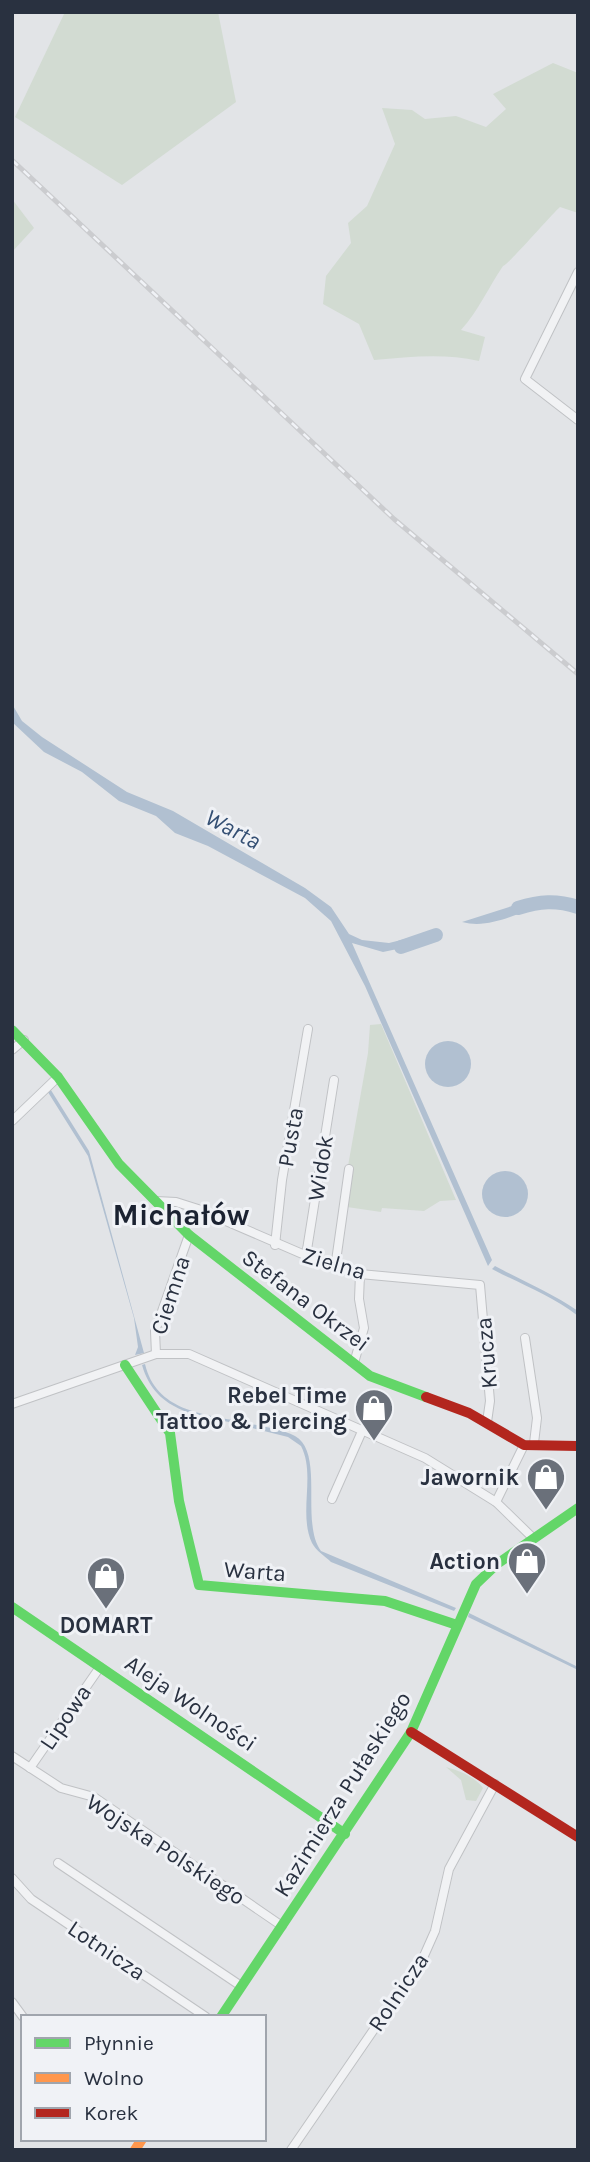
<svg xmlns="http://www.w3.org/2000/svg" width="590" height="2162" viewBox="0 0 590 2162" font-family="Karla,sans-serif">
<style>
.green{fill:#d2dbd2}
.water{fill:#b1c0d1}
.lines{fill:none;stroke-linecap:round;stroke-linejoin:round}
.river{stroke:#b1c0d1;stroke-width:14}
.street-casing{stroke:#c0c2c5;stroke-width:10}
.street{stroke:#f1f2f4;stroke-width:8}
.fast{stroke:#63d668;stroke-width:10}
.slow{stroke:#ff974d;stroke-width:10}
.jam{stroke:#b3261e;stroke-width:10}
.rail-casing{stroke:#cbcccf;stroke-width:5}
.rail{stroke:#f0f2f6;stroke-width:2.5;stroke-dasharray:8;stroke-linecap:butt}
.labels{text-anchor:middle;stroke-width:6;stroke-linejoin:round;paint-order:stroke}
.street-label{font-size:23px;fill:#293140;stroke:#f0f2f6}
.poi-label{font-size:23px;font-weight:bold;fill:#293140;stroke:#f0f2f6;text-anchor:end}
.water-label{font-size:24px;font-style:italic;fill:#344f73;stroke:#f0f2f6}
.district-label{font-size:30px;font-weight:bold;fill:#1b2231;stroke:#f0f2f6}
</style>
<rect width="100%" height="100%" fill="#e2e4e7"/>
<g class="green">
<polygon points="65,12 218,12 236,102 122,185 15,117"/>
<path d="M 553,63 L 578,73 L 578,213 L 560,207 C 550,216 509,264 503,266 C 488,288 479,310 461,330 L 485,337 L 479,361 C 444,353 409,357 374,360 L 359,324 L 323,304 L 326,276 L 351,243 L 348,223 L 367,206 L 395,144 L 382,108 L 412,110 L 425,119 L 456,116 L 486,127 L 506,109 L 493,94 Z"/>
<polygon points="12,199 34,228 12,252"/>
<polygon points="381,1024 456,1200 440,1201 424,1211 382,1208 381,1212 347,1207 353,1167 348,1166 368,1053 370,1025"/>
<path d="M 446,1767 C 460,1771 474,1776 483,1788 L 476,1801 L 466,1800 L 461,1780 Z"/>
</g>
<g class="water">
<polygon points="12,704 22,721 42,737 127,792 173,811 305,888 331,907 349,934 362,940 389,943 413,937 421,944 383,952 352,943 492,1260 488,1266 365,986 331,921 305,898 208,846 175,833 156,816 119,801 82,772 44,752 12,722"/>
<polygon points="546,897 578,902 578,911 550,904"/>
<path d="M 534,899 L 538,907 C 513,915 488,929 462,922 Z"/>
<circle cx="448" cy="1064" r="23"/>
<polygon points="49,1087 89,1151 144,1353 135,1355 138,1347 134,1318 88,1156 46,1089"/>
<circle cx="505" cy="1194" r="23"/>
<path d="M 495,1266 C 523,1281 552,1293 578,1311 L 578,1316 C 551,1295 522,1285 492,1269 Z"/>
<path d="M 145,1364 C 156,1411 203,1414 243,1422 L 244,1425 C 201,1416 156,1414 142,1365 Z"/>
<path d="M 247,1423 C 263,1427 281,1429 295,1436 C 325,1453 300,1523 321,1551 L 456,1608 L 454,1611 L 331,1562 C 325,1556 316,1551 312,1543 C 298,1513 316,1475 301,1446 L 288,1437 L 248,1427 Z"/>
<polygon points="469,1613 578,1667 578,1670 468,1617"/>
</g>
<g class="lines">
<g class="river">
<path d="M 518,908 C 540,901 556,900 578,907"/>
<polyline points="401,947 436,935"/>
</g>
<g class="street-casing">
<g id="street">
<polyline points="578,272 525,379 578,420"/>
<polyline points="12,1050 24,1040"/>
<polyline points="12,1121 58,1077"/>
<polyline points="156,1201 176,1202 198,1209 335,1268 360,1274 480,1285 490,1401 487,1422"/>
<polyline points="275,1245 282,1180 308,1029"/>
<polyline points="306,1256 334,1080"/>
<polyline points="335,1268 349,1169"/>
<polyline points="525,1338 537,1418 534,1443"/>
<polyline points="156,1354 155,1331 189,1235"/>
<polyline points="354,1363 364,1328 359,1299 360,1274"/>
<polyline points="12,1404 156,1354 189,1354 425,1458 496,1502 533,1538"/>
<polyline points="332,1499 363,1429"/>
<polyline points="496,1502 524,1445"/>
<polyline points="12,1756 61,1788 94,1797 282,1926"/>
<polyline points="30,1768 100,1667"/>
<polyline points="58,1863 241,1986"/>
<polyline points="12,1878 31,1899 206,2017"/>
<polyline points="12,2002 23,2017"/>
<polyline points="291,2150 423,1958 435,1931 449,1869 495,1784"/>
</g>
</g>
<use href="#street" class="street"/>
<g class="fast">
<polyline points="12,1030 58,1077 119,1164 189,1235 370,1376 426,1397"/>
<polyline points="125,1365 170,1433 179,1501 199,1585 385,1601 457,1625"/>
<polyline points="12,1607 345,1834"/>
<polyline points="221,2017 411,1732 476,1584 497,1564 578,1508"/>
</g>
<polyline class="slow" points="135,2150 142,2139"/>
<g class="jam">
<polyline points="426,1397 469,1413 524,1445 578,1446"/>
<polyline points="411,1732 578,1837"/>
</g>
<g class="rail-casing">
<polyline id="rail" points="12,160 394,519 578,674"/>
</g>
<use href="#rail" class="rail"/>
</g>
<defs>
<g id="shop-pin" transform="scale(2.0125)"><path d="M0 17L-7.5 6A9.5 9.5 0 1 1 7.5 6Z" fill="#6a707a" stroke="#f0f2f6"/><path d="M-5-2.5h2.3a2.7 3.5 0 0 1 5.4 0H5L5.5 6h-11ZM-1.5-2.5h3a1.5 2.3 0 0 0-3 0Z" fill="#fff"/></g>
</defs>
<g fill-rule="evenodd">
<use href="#shop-pin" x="374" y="1408"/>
<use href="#shop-pin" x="546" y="1477"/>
<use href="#shop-pin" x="527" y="1561"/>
<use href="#shop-pin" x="106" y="1576"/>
</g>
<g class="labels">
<g class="street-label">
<text transform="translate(290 1137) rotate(-80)" y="8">Pusta</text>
<text transform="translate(320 1168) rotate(-81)" y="8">Widok</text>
<text transform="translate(334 1263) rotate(16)" y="8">Zielna</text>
<text transform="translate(170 1295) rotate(-72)" y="8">Ciemna</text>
<text transform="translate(306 1300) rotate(37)" y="8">Stefana Okrzei</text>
<text transform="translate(486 1353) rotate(-95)" y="8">Krucza</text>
<text transform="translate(255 1571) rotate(4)" y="8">Warta</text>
<text transform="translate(191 1703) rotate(34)" y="8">Aleja Wolności</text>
<text transform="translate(65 1717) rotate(-56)" y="8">Lipowa</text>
<text transform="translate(342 1794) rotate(-58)" y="8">Kazimierza Pułaskiego</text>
<text transform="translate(166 1849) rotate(33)" y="8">Wojska Polskiego</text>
<text transform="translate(107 1950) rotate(34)" y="8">Lotnicza</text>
<text transform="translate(398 1992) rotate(-56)" y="8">Rolnicza</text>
</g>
<g class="poi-label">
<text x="347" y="1403">Rebel Time<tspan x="347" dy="26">Tattoo &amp; Piercing</tspan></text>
<text x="519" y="1485">Jawornik</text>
<text x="500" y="1569">Action</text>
<text x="106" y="1633" text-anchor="middle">DOMART</text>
</g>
<g class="water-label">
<text transform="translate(233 829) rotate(28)" y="8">Warta</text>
</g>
<g class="district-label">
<text x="181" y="1225">Michałów</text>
</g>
</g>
<rect width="590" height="2162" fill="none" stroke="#293140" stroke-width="28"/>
<rect x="21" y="2015" width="245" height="126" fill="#f0f2f6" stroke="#a0a5ad" stroke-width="2"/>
<rect x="35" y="2038" width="35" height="10" fill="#63d668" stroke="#a0a5ad" stroke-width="2"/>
<text x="84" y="2050" font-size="21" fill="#293140">Płynnie</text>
<rect x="35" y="2073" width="35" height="10" fill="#ff974d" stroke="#a0a5ad" stroke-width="2"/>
<text x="84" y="2085" font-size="21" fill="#293140">Wolno</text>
<rect x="35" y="2108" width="35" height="10" fill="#b3261e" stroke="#a0a5ad" stroke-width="2"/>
<text x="84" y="2120" font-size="21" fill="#293140">Korek</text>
</svg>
